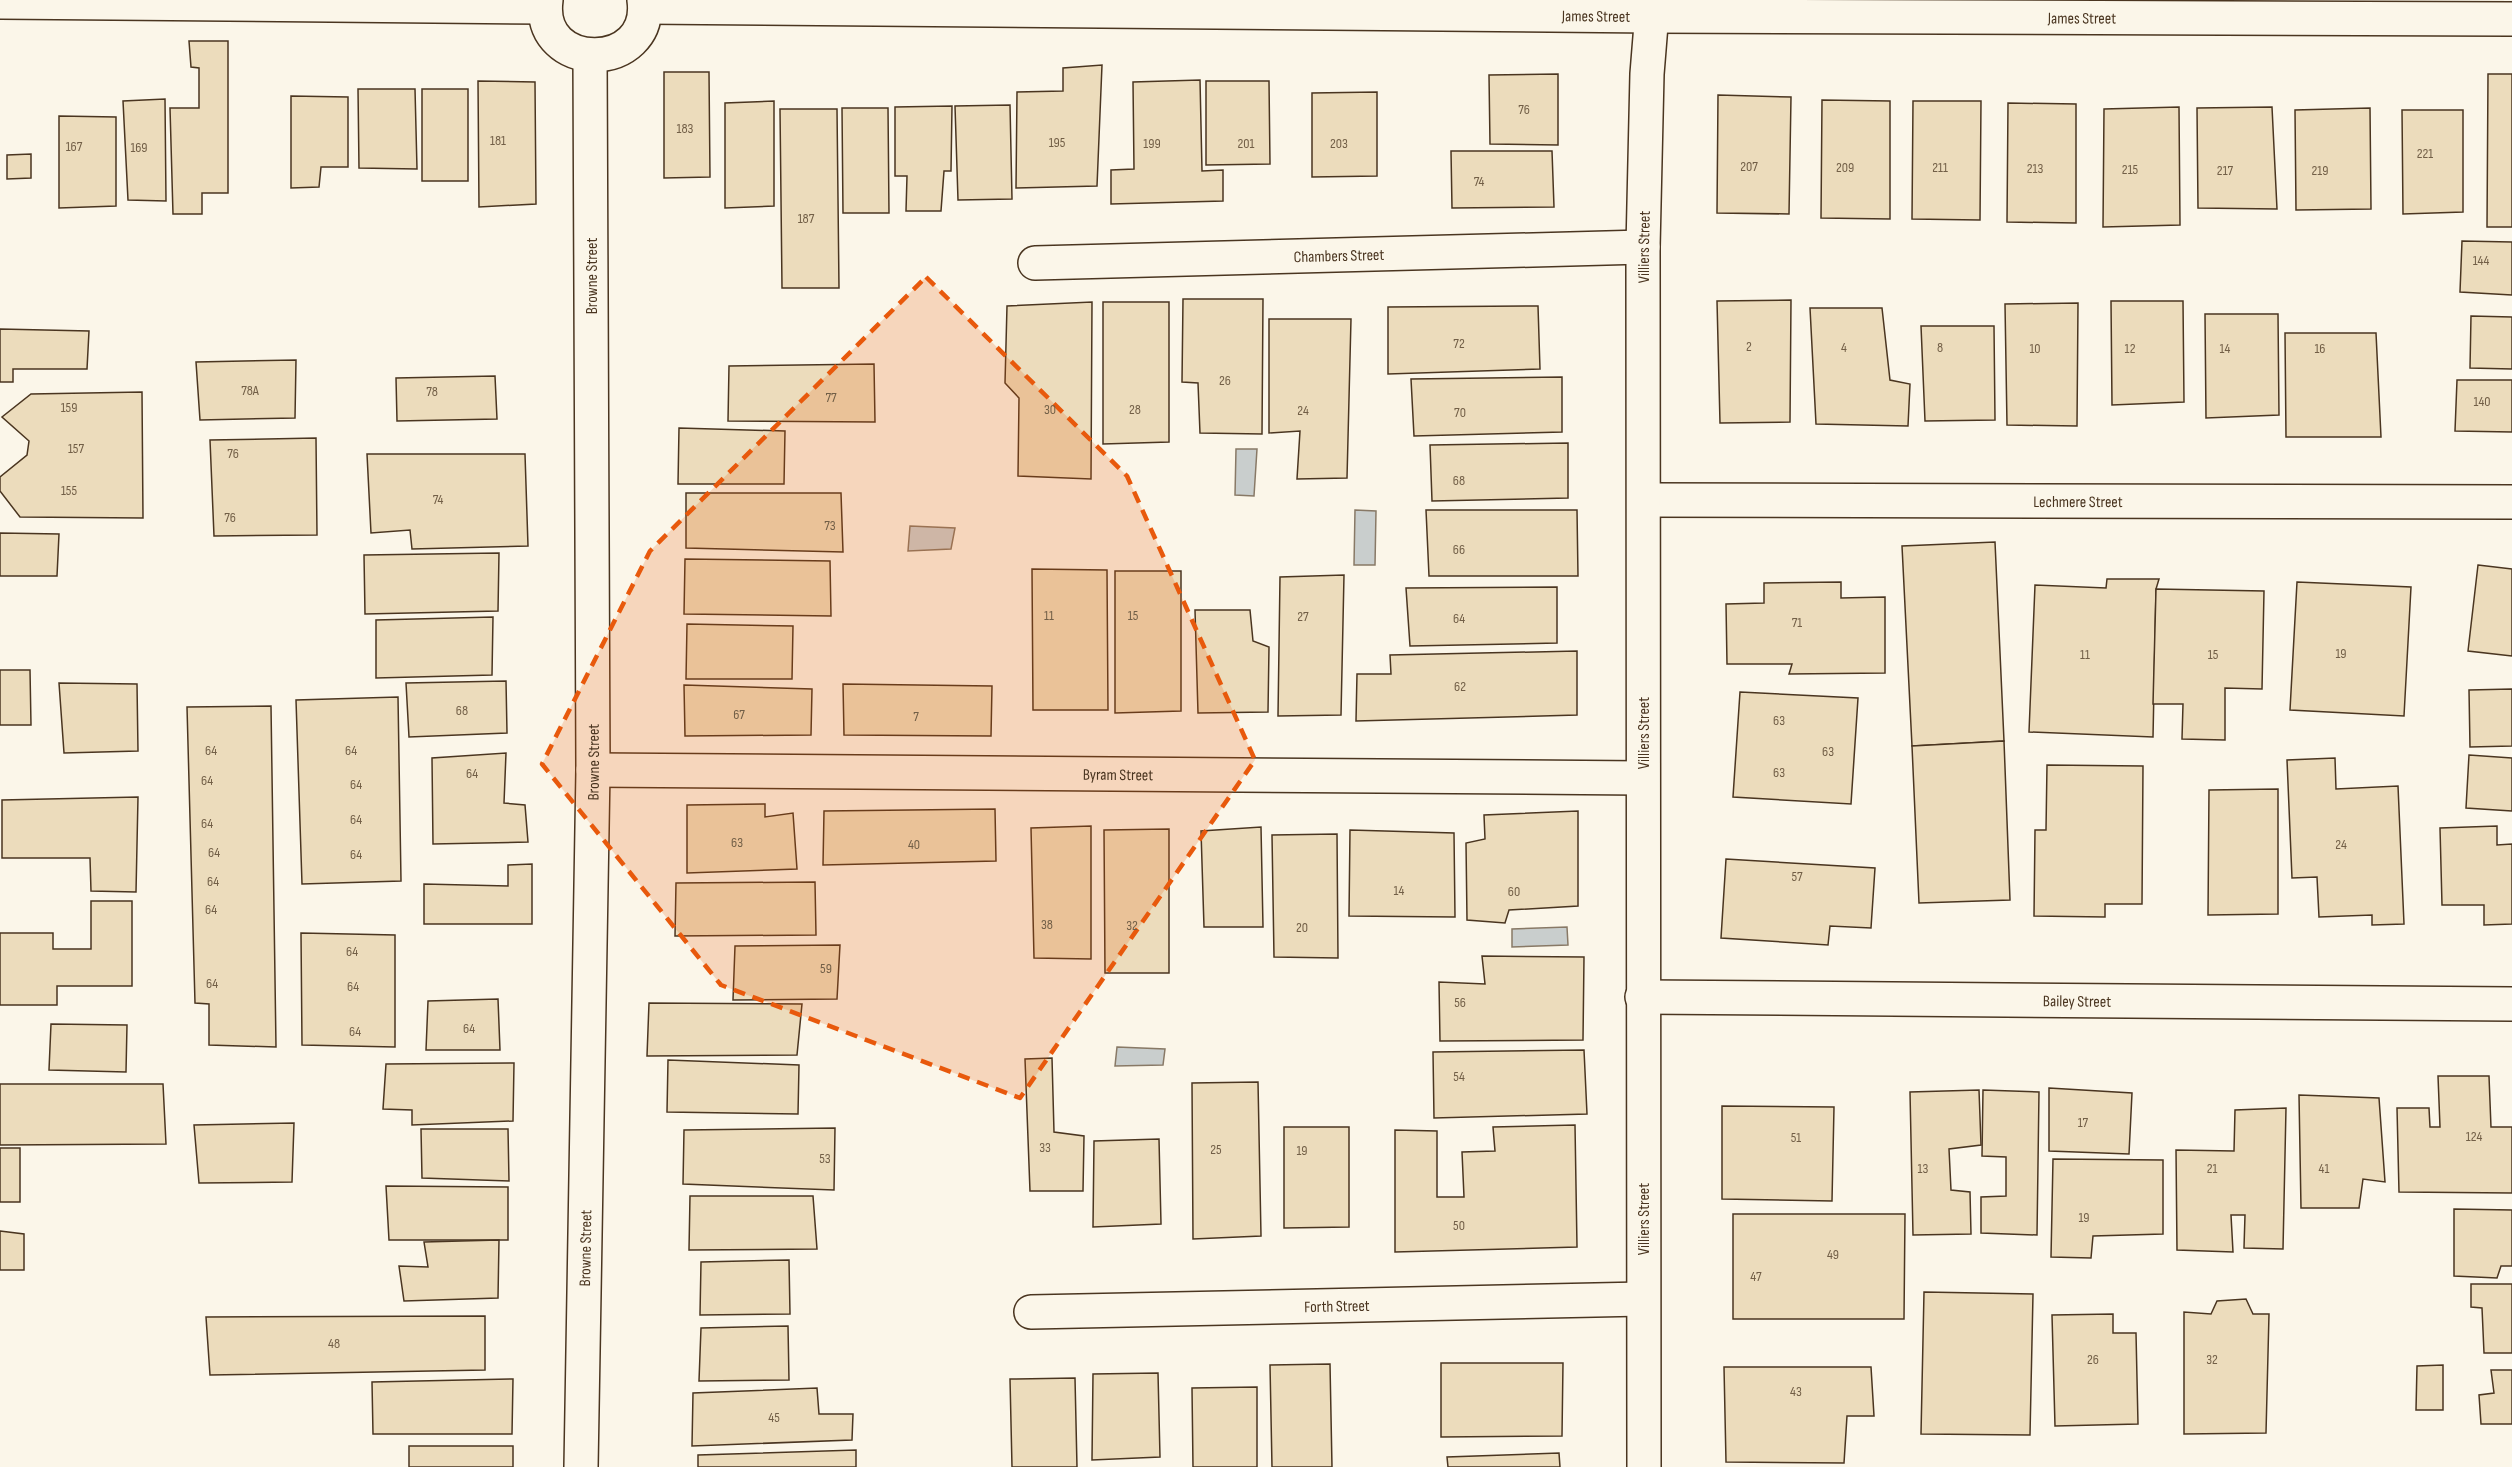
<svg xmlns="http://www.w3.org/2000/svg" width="2512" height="1467" viewBox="0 0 2512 1467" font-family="'Sofia Sans Condensed',sans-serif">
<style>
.water{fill:#c9cecd;stroke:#887966;stroke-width:1.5}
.building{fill:#ecdcbc;stroke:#4a3520;stroke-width:1.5}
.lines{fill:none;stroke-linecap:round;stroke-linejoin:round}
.minor-casing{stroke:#4a3520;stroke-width:36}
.minor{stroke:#fbf6e9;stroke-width:33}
.marked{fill:#e8590c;fill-opacity:0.2;stroke:#e8590c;stroke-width:4.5;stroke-dasharray:12 8;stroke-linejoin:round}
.labels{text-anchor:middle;stroke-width:4.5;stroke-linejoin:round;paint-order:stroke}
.number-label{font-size:14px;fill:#725f47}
.street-label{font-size:16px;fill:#4a3520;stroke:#fbf6e9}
</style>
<rect width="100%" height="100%" fill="#fbf6e9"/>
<g class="water">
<polygon points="1236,449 1257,449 1254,496 1235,495"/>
<polygon points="1355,510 1376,511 1375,565 1354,565"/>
<polygon points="910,526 955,528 951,549 908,551"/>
<polygon points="1567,927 1568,945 1512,947 1512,929"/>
<polygon points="1117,1047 1165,1049 1163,1065 1115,1066"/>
</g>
<g class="building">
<polygon points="189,41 228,41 228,193 202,193 202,214 173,214 170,108 199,108 199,68 191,67"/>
<polygon points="1102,65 1097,186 1016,188 1017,92 1063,91 1063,68"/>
<polygon points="664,72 709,72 710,177 664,178"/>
<polygon points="1558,74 1558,145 1490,144 1489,75"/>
<polygon points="2488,74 2512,74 2512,227 2487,227"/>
<polygon points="1200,80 1202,171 1223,170 1223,201 1111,204 1111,170 1134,169 1133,82"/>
<polygon points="478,81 535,82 536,204 479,207"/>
<polygon points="1206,81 1269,81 1270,164 1206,165"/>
<polygon points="358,89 415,89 417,169 359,168"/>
<rect x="422" y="89" width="46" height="92"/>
<polygon points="1377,92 1377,176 1312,177 1312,93"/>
<polygon points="1718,95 1791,97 1789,214 1717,213"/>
<polygon points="291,96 348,97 348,167 321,167 319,187 291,188"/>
<polygon points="165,99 166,201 128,200 123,101"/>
<polygon points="1822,100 1890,101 1890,219 1821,218"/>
<polygon points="774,101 774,206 725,208 725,103"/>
<polygon points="1913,101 1981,101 1980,220 1912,219"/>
<polygon points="2008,103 2076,104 2076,223 2007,222"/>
<polygon points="1010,105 1012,199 958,200 955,106"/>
<polygon points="952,106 951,171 944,171 941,211 906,211 907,176 895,176 895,107"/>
<polygon points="2179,107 2180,225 2103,227 2104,109"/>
<polygon points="2272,107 2277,209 2198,208 2197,108"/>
<polygon points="842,108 888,108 889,213 843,213"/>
<polygon points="2370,108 2371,209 2296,210 2295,110"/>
<polygon points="780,109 837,109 839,288 782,288"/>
<polygon points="2402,110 2463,110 2463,212 2403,214"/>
<polygon points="59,116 116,117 116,206 59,208"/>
<polygon points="1451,151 1552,151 1554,207 1452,208"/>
<polygon points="31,154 31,178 7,179 7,155"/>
<polygon points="2462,241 2512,242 2512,295 2460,292"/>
<polygon points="1183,299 1263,299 1262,434 1200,433 1198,383 1182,382"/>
<polygon points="1791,300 1790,422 1720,423 1717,301"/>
<polygon points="2111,301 2183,301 2184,402 2112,405"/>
<polygon points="1092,302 1091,479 1018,476 1019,398 1005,383 1007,306"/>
<polygon points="1103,302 1169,302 1169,442 1103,444"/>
<polygon points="2078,303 2077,426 2007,425 2005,304"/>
<polygon points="1538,306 1540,369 1388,374 1388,307"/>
<polygon points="1810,308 1882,308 1890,380 1910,384 1908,426 1816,424"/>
<polygon points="2205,314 2278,314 2279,415 2206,418"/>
<polygon points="2471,316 2512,317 2512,369 2470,368"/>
<polygon points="1269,319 1351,319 1347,478 1297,479 1300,431 1269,433"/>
<polygon points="1921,326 1994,326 1995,420 1925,421"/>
<polygon points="0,329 89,331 87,369 13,369 13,382 0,382"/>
<polygon points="2285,333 2376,333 2381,437 2286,437"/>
<polygon points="296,360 295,418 200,420 196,362"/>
<polygon points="874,364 875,422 728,421 729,366"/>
<polygon points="495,376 497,419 397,421 396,378"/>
<polygon points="1562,377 1562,432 1414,436 1411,379"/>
<polygon points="2457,380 2512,380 2512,432 2455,431"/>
<polygon points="142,392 143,518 20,517 0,491 0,477 27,455 29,441 2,417 31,394"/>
<polygon points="679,428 785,431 784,484 678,484"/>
<polygon points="316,438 317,535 214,536 210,440"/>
<polygon points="1568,443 1568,498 1432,501 1430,445"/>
<polygon points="367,454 525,454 528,546 412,549 410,530 371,533"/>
<polygon points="686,493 841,493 843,552 686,548"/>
<polygon points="1426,510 1577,510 1578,576 1429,576"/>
<polygon points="0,533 59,534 57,576 0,576"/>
<polygon points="1995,542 2004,741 1912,746 1902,546"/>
<polygon points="499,553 498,611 365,614 364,555"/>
<polygon points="685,559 830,561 831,616 684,614"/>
<polygon points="2478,565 2512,569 2512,656 2468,651"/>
<polygon points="1032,569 1107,570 1108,710 1033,710"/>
<polygon points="1115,571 1181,571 1181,711 1115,713"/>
<polygon points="1344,575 1341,715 1278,716 1280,577"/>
<polygon points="2107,579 2159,579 2156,589 2153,737 2029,732 2035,585 2106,588"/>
<polygon points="1841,582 1841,598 1885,597 1885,673 1789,674 1792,664 1727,664 1726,604 1764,603 1764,583"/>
<polygon points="2297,582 2411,587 2404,716 2290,710"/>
<polygon points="1557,587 1557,643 1410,646 1406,588"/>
<polygon points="2156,589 2264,591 2262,689 2225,688 2225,740 2182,739 2183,704 2153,704"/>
<polygon points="1195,610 1250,610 1253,641 1269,647 1268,712 1198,713"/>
<polygon points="493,617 492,675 376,678 376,620"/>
<polygon points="687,624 793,626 792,679 686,679"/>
<polygon points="1577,651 1577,715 1356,721 1357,674 1391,674 1390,655"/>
<polygon points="0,670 30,670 31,725 0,725"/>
<polygon points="506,681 507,733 409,737 406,683"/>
<polygon points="59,683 137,684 138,751 64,753"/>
<polygon points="843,684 992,686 991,736 844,735"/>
<polygon points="684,685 812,689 811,735 685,736"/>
<polygon points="2512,689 2512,746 2470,747 2469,690"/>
<polygon points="1740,692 1858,698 1851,804 1733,797"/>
<polygon points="398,697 401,881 302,884 296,700"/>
<polygon points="271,706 276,1047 209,1045 209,1004 195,1003 187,707"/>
<polygon points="2004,741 2010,900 1919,903 1912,746"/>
<polygon points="506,753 504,803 525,805 528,842 433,844 432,758"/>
<polygon points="2469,755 2512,758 2512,811 2466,808"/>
<polygon points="2335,758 2336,789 2398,786 2404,924 2372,925 2372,915 2319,917 2317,877 2292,878 2287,760"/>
<polygon points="2047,765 2143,766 2142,904 2105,904 2105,917 2034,916 2035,830 2046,830"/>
<polygon points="2278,789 2278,914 2208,915 2209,790"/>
<polygon points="138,797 136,892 91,891 90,858 2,858 2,800"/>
<polygon points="765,804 765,817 793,813 797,869 687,873 687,805"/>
<polygon points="995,809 996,861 823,865 824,811"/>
<polygon points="1578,811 1578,906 1509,910 1505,923 1467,920 1466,843 1485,839 1484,815"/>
<polygon points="1091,826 1091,959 1034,958 1031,828"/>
<polygon points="2497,826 2497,845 2512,844 2512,924 2484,925 2484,905 2442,905 2440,828"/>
<polygon points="1261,827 1263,927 1204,927 1201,831"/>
<polygon points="1169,829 1169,973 1105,973 1104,830"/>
<polygon points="1350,830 1454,833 1455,917 1349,916"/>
<polygon points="1337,834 1338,958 1274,957 1272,835"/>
<polygon points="1726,859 1875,868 1871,928 1830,926 1828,945 1721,938"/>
<polygon points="532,864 532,924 424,924 424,884 508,886 508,865"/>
<polygon points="815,882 816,935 675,936 676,883"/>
<polygon points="91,901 132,901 132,986 57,986 57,1005 0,1005 0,933 53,933 53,949 91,949"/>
<polygon points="301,933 395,935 395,1047 302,1045"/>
<polygon points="840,945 837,999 733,1000 735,946"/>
<polygon points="1482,956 1584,957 1583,1040 1440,1041 1439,982 1485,984"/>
<polygon points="498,999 500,1050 426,1050 428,1001"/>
<polygon points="649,1003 802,1004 797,1055 647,1056"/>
<polygon points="51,1024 127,1025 126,1072 49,1070"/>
<polygon points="1584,1050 1587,1114 1434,1118 1433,1052"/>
<polygon points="1052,1058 1054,1132 1084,1136 1083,1191 1030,1191 1025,1059"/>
<polygon points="668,1060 799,1065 798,1114 667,1112"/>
<polygon points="514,1063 513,1121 412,1125 412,1110 383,1109 386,1064"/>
<polygon points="2438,1076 2489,1076 2491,1127 2512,1127 2512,1193 2399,1192 2397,1108 2429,1108 2430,1127 2440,1127"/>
<polygon points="1258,1082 1261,1236 1193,1239 1192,1083"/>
<polygon points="0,1084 163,1084 166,1144 0,1145"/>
<polygon points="2049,1088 2132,1093 2129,1154 2049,1151"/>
<polygon points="1979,1090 1981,1145 1949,1149 1951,1190 1970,1192 1971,1234 1913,1235 1910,1092"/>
<polygon points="1983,1090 2039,1092 2037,1235 1981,1233 1981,1197 2006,1196 2006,1157 1982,1156"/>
<polygon points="2299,1095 2379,1098 2385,1182 2363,1179 2359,1208 2301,1208"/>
<polygon points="1722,1106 1834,1107 1832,1201 1722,1199"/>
<polygon points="2286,1108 2283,1249 2244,1248 2245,1215 2231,1215 2233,1252 2177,1250 2176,1150 2234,1151 2235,1110"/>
<polygon points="294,1123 292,1182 199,1183 194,1125"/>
<polygon points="1575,1125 1577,1247 1395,1252 1395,1130 1437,1131 1437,1197 1464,1197 1462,1152 1495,1151 1493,1127"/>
<polygon points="1284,1127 1349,1127 1349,1227 1284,1228"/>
<polygon points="835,1128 834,1190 683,1184 684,1130"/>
<polygon points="421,1129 508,1129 509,1181 422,1178"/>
<polygon points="1159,1139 1161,1224 1093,1227 1094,1141"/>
<rect x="0" y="1148" width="20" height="54"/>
<polygon points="2053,1159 2163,1160 2163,1234 2093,1236 2091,1258 2051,1257"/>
<polygon points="386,1186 508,1187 508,1240 389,1240"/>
<polygon points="690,1196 813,1196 817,1249 689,1250"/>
<polygon points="2454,1209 2512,1210 2512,1266 2501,1266 2497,1278 2454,1276"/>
<polygon points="1733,1214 1905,1214 1904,1319 1733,1319"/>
<polygon points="0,1231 24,1234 24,1270 0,1270"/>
<polygon points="499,1240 498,1298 404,1301 399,1266 428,1267 424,1242"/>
<polygon points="789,1260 790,1314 700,1315 701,1262"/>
<polygon points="2471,1284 2512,1284 2512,1353 2484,1353 2482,1308 2471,1307"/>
<polygon points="1924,1292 2033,1294 2030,1435 1921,1434"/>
<polygon points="2246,1299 2253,1314 2269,1314 2266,1433 2184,1434 2184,1312 2211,1314 2217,1301"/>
<polygon points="2113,1314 2113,1333 2136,1333 2138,1424 2055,1426 2052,1315"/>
<polygon points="485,1316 485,1370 210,1375 206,1317"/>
<polygon points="788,1326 789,1380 699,1381 701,1328"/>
<polygon points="1441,1363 1563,1363 1562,1436 1441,1437"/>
<polygon points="1330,1364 1332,1467 1272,1467 1270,1365"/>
<polygon points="2443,1365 2443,1410 2416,1410 2417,1366"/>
<polygon points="1724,1367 1871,1367 1874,1416 1847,1416 1844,1463 1726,1462"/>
<polygon points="2491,1370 2512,1370 2512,1424 2481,1424 2479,1395 2494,1393"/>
<polygon points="1158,1373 1160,1457 1092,1460 1093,1374"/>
<polygon points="1075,1378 1077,1467 1012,1467 1010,1379"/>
<polygon points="513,1379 512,1434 373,1434 372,1382"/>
<polygon points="1257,1387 1257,1467 1193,1467 1192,1388"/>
<polygon points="817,1388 819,1414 853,1414 852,1440 692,1446 693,1393"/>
<rect x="409" y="1446" width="104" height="21"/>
<polygon points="856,1450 856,1467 698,1467 698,1455"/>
<polygon points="1559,1453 1560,1467 1448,1467 1447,1457"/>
</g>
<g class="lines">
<g class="minor-casing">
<g id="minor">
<path d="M 546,0 C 536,74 654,72 644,0"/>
<polyline points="0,2 545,7"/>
<path id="s1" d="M 645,7 L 1653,16 L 2512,19"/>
<path id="s2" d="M 1035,263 L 1643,247"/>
<path id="s3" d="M 1644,500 L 2512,502"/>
<path id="s4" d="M 593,770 L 1642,778"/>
<path id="s5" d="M 1642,997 L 2512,1004"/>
<path id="s6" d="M 1031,1312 L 1643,1299"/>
<path id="s7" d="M 581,1467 L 593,770 L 590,56"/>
<path id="s8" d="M 1644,1467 L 1643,247 L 1647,74 L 1653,0"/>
</g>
</g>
<use href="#minor" class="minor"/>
</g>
<path class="marked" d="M 926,277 L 1127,476 L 1255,760 L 1020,1098 L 721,985 L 542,764 L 650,551 Z"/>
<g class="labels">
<g class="number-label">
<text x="1524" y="114">76</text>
<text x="685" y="133">183</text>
<text x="498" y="145">181</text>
<text x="1057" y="147">195</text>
<text x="1152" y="148">199</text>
<text x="1246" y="148">201</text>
<text x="1339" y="148">203</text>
<text x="74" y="151">167</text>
<text x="139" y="152">169</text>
<text x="2425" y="158">221</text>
<text x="1749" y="171">207</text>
<text x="1845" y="172">209</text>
<text x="1940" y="172">211</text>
<text x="2035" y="173">213</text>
<text x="2130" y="174">215</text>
<text x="2225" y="175">217</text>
<text x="2320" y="175">219</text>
<text x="1479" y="186">74</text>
<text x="806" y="223">187</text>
<text x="2481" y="265">144</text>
<text x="1459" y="348">72</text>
<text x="1749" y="351">2</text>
<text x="1844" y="352">4</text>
<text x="1940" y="352">8</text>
<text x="2035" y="353">10</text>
<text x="2130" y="353">12</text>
<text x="2225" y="353">14</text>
<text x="2320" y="353">16</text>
<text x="1225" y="385">26</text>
<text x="250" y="395">78A</text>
<text x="432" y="396">78</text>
<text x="831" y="402">77</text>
<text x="2482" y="406">140</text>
<text x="69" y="412">159</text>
<text x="1050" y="414">30</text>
<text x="1135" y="414">28</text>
<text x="1303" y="415">24</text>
<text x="1460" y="417">70</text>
<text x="76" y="453">157</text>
<text x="233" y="458">76</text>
<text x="1459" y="485">68</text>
<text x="69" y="495">155</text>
<text x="438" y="504">74</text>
<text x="230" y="522">76</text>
<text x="830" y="530">73</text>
<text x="1459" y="554">66</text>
<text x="1049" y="620">11</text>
<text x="1133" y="620">15</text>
<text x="1303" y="621">27</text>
<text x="1459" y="623">64</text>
<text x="1797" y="627">71</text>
<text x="2341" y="658">19</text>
<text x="2085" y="659">11</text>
<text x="2213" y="659">15</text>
<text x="1460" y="691">62</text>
<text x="462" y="715">68</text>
<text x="739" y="719">67</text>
<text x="916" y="721">7</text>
<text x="1779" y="725">63</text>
<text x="211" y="755">64</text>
<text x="351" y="755">64</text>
<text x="1828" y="756">63</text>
<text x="1779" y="777">63</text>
<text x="472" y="778">64</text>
<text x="207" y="785">64</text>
<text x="356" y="789">64</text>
<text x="356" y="824">64</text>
<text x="207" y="828">64</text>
<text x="737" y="847">63</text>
<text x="914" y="849">40</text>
<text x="2341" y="849">24</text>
<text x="214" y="857">64</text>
<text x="356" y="859">64</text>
<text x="1797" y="881">57</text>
<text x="213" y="886">64</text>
<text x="1399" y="895">14</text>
<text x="1514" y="896">60</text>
<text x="211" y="914">64</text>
<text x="1047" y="929">38</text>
<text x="1132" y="930">32</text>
<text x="1302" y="932">20</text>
<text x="352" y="956">64</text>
<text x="826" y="973">59</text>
<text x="212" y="988">64</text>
<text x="353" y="991">64</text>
<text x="1460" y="1007">56</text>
<text x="469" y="1033">64</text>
<text x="355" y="1036">64</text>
<text x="1459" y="1081">54</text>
<text x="2083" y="1127">17</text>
<text x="2474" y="1141">124</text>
<text x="1796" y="1142">51</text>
<text x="1045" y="1152">33</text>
<text x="1216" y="1154">25</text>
<text x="1302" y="1155">19</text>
<text x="825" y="1163">53</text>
<text x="1923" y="1173">13</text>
<text x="2212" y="1173">21</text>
<text x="2324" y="1173">41</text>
<text x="2084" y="1222">19</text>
<text x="1459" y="1230">50</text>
<text x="1833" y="1259">49</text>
<text x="1756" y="1281">47</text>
<text x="334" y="1348">48</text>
<text x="2093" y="1364">26</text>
<text x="2212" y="1364">32</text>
<text x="1796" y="1396">43</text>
<text x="774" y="1422">45</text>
</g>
<g class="street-label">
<text dy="6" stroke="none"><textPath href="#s1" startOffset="951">James Street</textPath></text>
<text dy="6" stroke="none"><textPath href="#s1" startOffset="1437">James Street</textPath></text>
<text dy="6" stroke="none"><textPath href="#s8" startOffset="1220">Villiers Street</textPath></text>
<text dy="6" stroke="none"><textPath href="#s2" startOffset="304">Chambers Street</textPath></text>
<text transform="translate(591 276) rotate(-90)" y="6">Browne Street</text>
<text dy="6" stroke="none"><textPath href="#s3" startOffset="434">Lechmere Street</textPath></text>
<text transform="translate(1643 733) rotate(-90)" y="6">Villiers Street</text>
<text dy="6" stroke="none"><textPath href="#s7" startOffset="705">Browne Street</textPath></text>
<text dy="6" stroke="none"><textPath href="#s4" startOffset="525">Byram Street</textPath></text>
<text dy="6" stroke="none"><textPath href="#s5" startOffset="435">Bailey Street</textPath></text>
<text transform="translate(1643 1219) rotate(-90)" y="6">Villiers Street</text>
<text dy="6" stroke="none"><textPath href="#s7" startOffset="219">Browne Street</textPath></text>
<text dy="6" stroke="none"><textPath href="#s6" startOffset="306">Forth Street</textPath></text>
</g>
</g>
</svg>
